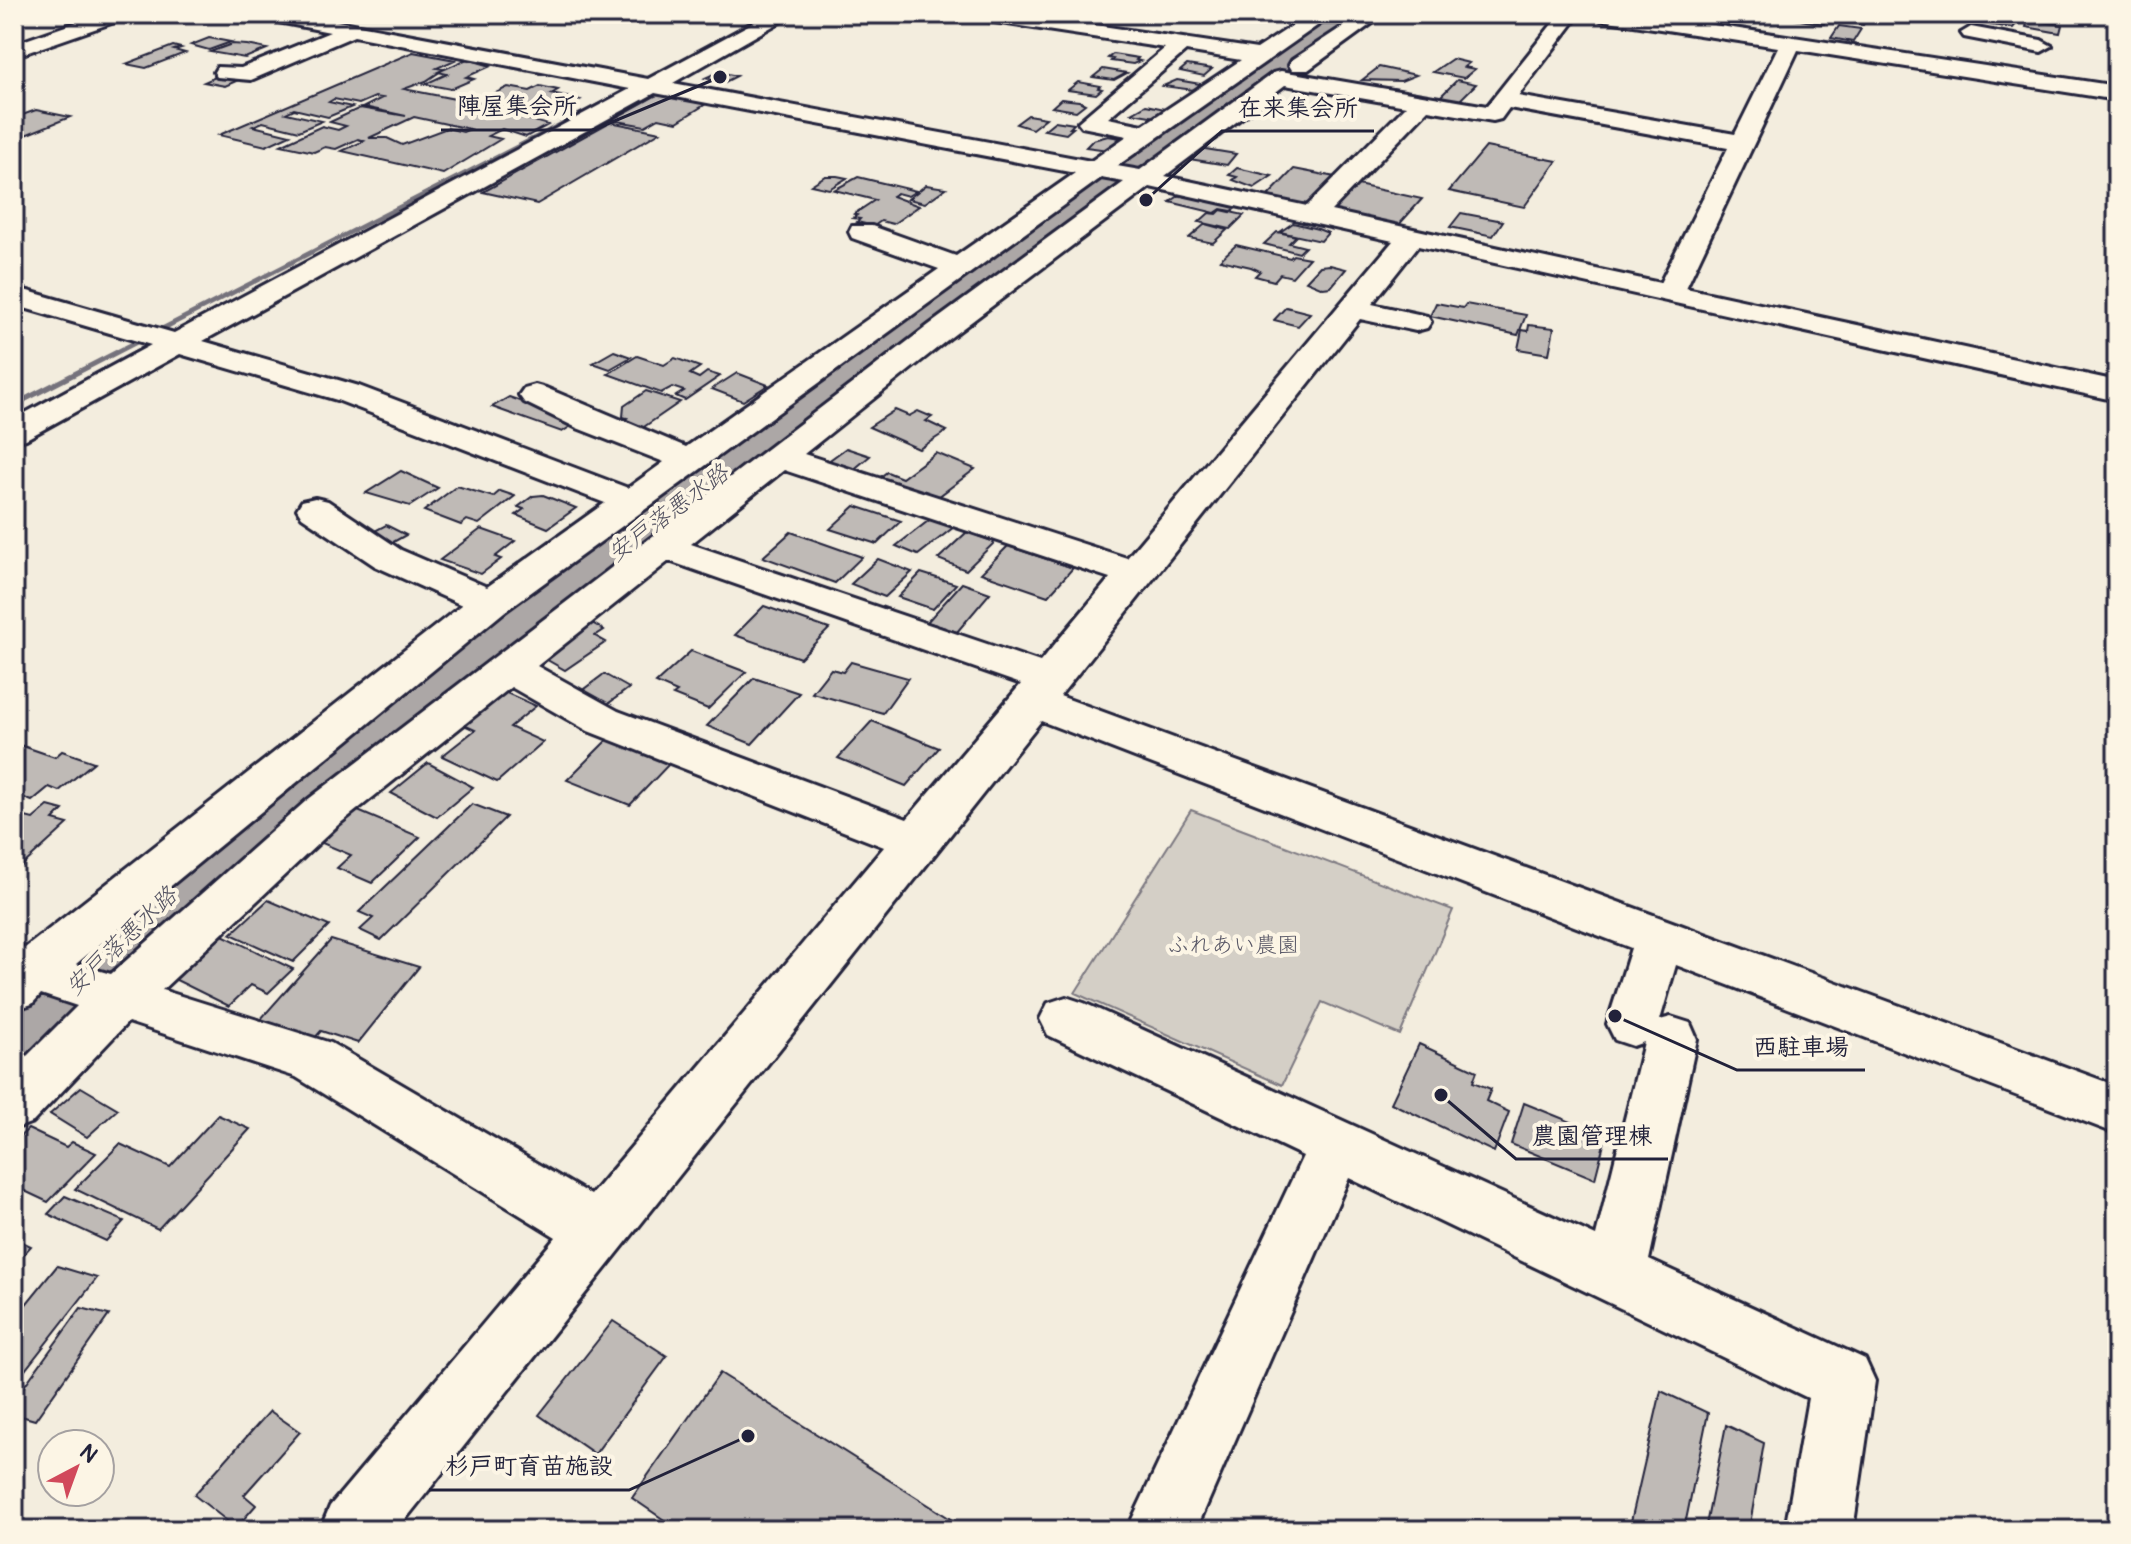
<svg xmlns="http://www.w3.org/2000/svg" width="2131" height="1544" viewBox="0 0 2131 1544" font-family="Pangolin,'Klee One',sans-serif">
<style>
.green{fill:#d4cfc6;stroke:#7b7880;stroke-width:2}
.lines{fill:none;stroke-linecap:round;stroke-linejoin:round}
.stream{fill:#75727b;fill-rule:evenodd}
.river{fill:#aca7a6;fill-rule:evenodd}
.building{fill:#bfbab6;stroke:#22223b;stroke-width:2;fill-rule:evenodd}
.minor-casing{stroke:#22223b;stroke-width:6}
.minor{fill:#fcf5e5;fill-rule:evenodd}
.labels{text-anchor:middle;stroke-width:8;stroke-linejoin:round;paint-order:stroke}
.park-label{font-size:22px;fill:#575665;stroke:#fcf5e5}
.water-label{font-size:24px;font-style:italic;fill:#525160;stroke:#fcf5e5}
.leader{fill:none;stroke:#22223b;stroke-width:3}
.callout-dot{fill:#22223b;stroke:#fcf5e5;stroke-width:3}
.callout-label{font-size:24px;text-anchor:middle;font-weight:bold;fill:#22223b;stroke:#fcf5e5;stroke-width:8;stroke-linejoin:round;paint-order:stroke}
</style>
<rect width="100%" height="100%" fill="#f3edde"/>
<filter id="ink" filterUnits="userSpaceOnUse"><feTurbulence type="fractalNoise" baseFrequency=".0125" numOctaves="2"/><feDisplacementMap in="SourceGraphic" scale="16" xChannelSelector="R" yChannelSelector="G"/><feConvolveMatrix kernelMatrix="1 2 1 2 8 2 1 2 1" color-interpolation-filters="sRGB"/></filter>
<g filter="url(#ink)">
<polygon class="green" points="1191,810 1453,910 1400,1035 1322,1002 1282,1085 1075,993"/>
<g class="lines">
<g class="stream">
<polygon points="793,14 800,14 742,45 737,44"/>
<polygon points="639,86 641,89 627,92 14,408 14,402 623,90"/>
</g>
<polygon class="river" points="1334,14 1371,14 936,332 177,927 44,1076 14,1086 14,994 123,885 902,312"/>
</g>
<g class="building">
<polygon points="1764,14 1803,14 1825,17 1824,24"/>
<polygon points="1836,14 1843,14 1867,18 1863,25 1833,20"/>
<polygon points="1997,18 2018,22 2013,28 1991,25"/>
<polygon points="2028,20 2062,25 2060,33 2026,27"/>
<polygon points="1839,26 1861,29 1853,42 1831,38"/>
<polygon points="209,38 231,42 209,50 191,45"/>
<polygon points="232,44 247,45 267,49 245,58 210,52"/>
<polygon points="173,46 181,48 174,50 185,53 146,68 126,64"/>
<path d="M 413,52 L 455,60 L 437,68 L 444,69 L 426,81 L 404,89 L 465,101 L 455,106 L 498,112 L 506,108 L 477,102 L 508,87 L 530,91 L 540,86 L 558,90 L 551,94 L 580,100 L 549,116 L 520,109 L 510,114 L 548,125 L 526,137 L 502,129 L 488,136 L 501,139 L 443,174 L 342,151 L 364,141 L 358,139 L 336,149 L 325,147 L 314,152 L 281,145 L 322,126 L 338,130 L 346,126 L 330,122 L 360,108 L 406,116 L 364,107 L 382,98 L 375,97 L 359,104 L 334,99 L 329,102 L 352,107 L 328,117 L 294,109 L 286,113 L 322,121 L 299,131 L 263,122 L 253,126 L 290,135 L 266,146 L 219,135 ZM 414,117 L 470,129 L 463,132 L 447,128 L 402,145 L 387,138 L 369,138 Z"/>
<polygon points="1113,54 1138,58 1136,60 1140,61 1133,64 1111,61 1113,59 1108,58"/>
<polygon points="467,59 491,66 466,77 474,79 451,89 425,84 447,74 438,72"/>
<polygon points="1452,59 1469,63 1464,67 1475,69 1464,78 1433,72"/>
<polygon points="1187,65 1212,69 1204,76 1180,71"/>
<polygon points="1379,67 1416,75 1401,81 1362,80"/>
<polygon points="1103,69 1127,73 1114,80 1093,77"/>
<polygon points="718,72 737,76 723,83 705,78"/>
<polygon points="220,75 241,79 225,86 204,82"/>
<polygon points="1177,80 1200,84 1194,90 1163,86"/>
<polygon points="1457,80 1476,84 1459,101 1440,97"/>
<polygon points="1078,82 1100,86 1098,88 1102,89 1096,94 1068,90"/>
<polygon points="657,95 706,104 677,122 659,118 645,126 612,120"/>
<polygon points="1061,99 1079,101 1085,104 1076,111 1052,107"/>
<polygon points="1146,105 1165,109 1156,117 1132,113"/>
<polygon points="36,110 70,117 15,139 22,141 14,144 14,118"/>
<polygon points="1028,115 1046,118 1032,129 1016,124"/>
<polygon points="1055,121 1074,124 1070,128 1073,128 1066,134 1044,130"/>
<polygon points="610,122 660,132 537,204 483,192"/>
<polygon points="1108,136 1120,138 1108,150 1086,147 1093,140"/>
<polygon points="1193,147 1236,154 1227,165 1183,158"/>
<polygon points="1486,147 1557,161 1524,207 1449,191"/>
<polygon points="1237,168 1272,176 1254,188 1233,180 1237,177 1229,175"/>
<polygon points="1294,169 1340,178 1312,209 1265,199"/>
<polygon points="825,176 837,176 847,178 829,189 811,185"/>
<polygon points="858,177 916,191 908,196 897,193 892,196 919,206 893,224 881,221 874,226 857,222 860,219 853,218 857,215 854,214 875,200 834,190"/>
<polygon points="1353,184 1422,199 1397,227 1327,211"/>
<polygon points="926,185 946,188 925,203 908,199"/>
<polygon points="1191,194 1239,206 1232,211 1221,209 1215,213 1170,202 1180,195"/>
<polygon points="1221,210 1244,215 1230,229 1199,222 1209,213 1217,214"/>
<polygon points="1461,213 1503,221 1493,236 1450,227"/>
<polygon points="1293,223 1318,229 1328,233 1321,241 1280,232"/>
<polygon points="1205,224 1227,230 1213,243 1189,238"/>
<polygon points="1277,232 1296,236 1289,243 1305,247 1299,253 1264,244"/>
<polygon points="1236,245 1290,258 1293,255 1309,258 1292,277 1280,274 1274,281 1255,276 1260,271 1251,267 1220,260"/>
<polygon points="1330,265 1346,269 1331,287 1323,288 1306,281 1320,266"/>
<polygon points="1436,303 1463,308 1466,304 1526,315 1518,335 1430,316"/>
<polygon points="1286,307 1310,313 1298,326 1274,320"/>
<polygon points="1529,325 1554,328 1549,354 1518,349 1522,330 1528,331"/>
<polygon points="614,351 631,357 610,369 593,363"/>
<polygon points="637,356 664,365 675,358 700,367 690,374 699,378 707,372 720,376 685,400 676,396 684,391 672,387 661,393 608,374"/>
<polygon points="737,373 768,385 743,401 712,389"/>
<polygon points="646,391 680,402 638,431 619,424 627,418 623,417 624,406"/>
<polygon points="509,397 579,421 562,432 492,407"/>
<polygon points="895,410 909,416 918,411 932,417 926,421 947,431 919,449 869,427"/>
<polygon points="846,448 870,456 852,471 827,462"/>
<polygon points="936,453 975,469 930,503 875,481 887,472 902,478"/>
<polygon points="401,471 438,488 410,506 366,493"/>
<polygon points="457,486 493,497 500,491 515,496 479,524 467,520 461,525 424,511"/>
<polygon points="543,495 576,508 548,528 516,515 524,509 518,507 533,496"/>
<polygon points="855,506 901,521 877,544 830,529"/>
<polygon points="932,518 954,527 918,555 896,546"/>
<polygon points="386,525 406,535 386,546 367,535"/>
<polygon points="481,529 515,541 495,557 501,559 481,574 440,560"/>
<polygon points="791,532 862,557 835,583 763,557"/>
<polygon points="967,532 995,542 966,570 938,559"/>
<polygon points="1008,546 1073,568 1048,596 981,573"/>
<polygon points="878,559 912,572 885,597 851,584"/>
<polygon points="921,573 956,584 933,609 898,597"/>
<polygon points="962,583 990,593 957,632 927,622"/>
<polygon points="764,606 829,629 800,658 735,635"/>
<polygon points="585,619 604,630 595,636 606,642 565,670 535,653"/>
<polygon points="691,651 746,672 708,709 673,695 677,692 656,683"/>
<polygon points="851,662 908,678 883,713 812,693 831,669 843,672"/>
<polygon points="604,674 629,688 601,709 576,695"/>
<polygon points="754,678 799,693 752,744 707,726"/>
<polygon points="493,687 536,706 510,727 543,742 497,782 442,756 475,730 453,720"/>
<polygon points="872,721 939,748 906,786 838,758"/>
<polygon points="608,739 671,762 630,805 567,780"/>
<polygon points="14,743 55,757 62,751 94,762 59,791 49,787 32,801 17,795 14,798"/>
<polygon points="428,763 473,787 437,817 391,793"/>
<polygon points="472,804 506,817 381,940 360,930 373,918 359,912"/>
<polygon points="48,806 63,810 53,820 68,824 14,873 14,814 33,819"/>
<polygon points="346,806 420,837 372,883 337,868 351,855 310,838"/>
<polygon points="268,900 329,926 293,962 231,934"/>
<polygon points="210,929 293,969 268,993 251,985 229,1006 160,972"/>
<polygon points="331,940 419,967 358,1043 321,1031 306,1048 252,1029"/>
<polygon points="1419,1044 1477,1071 1473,1082 1491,1089 1486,1101 1509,1112 1494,1152 1391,1103"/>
<polygon points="81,1087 118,1109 87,1137 50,1114"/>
<polygon points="1524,1103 1606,1136 1595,1179 1511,1144"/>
<polygon points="218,1115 250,1129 158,1229 75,1189 120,1144 170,1167"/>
<polygon points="28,1129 66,1147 72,1142 96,1153 48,1202 14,1186 14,1142"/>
<polygon points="65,1196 124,1221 106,1241 48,1214"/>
<polygon points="14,1238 31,1246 14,1265"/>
<polygon points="57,1266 97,1278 18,1379 14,1378 14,1319"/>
<polygon points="81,1308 109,1315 35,1420 14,1414 14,1400"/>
<polygon points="613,1321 667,1356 595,1454 539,1415"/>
<polygon points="720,1373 968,1530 679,1530 632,1498"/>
<polygon points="1661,1391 1708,1413 1684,1530 1629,1530"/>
<polygon points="270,1411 300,1432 244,1495 256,1505 236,1528 194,1495"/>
<polygon points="1726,1425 1764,1443 1749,1530 1705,1530"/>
</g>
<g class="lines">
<g class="minor-casing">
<g id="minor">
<polygon points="100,14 129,14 126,18 14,57 14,44"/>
<path d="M 258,14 L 300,14 L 648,79 L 769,14 L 794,14 L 673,83 L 1091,161 L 1127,136 L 1082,127 L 1078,122 L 1165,48 L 981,20 L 971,14 L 1021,14 L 1257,49 L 1310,14 L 1334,14 L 1117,166 L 1140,170 L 1273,73 L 1281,71 L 1487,106 L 1560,14 L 1580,14 L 1518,96 L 1735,134 L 1778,47 L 1601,20 L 1591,14 L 1641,14 L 2117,86 L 2117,100 L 1798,50 L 1686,288 L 2117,381 L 2117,401 L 1418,246 L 1372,304 L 1427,316 L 1431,322 L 1427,328 L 1416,331 L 1360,319 L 1060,696 L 2117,1086 L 2117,1134 L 1676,965 L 1660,1020 L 1671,1017 L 1690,1023 L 1697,1039 L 1649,1260 L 1865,1359 L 1875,1381 L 1853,1530 L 1785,1530 L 1808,1398 L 1349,1178 L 1196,1530 L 1127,1530 L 1303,1156 L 1048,1035 L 1040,1019 L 1048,1003 L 1066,997 L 1084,1003 L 1596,1236 L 1644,1042 L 1633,1046 L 1615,1040 L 1607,1024 L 1631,948 L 1041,721 L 397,1530 L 320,1530 L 330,1506 L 556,1237 L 296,1077 L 128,1022 L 33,1122 L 14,1129 L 14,1069 L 77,1006 L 41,994 L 32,1004 L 14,1010 L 14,944 L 25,948 L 462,605 L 375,566 L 302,517 L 297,509 L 302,501 L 315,498 L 328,501 L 401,550 L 487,587 L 605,503 L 337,400 L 180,354 L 26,439 L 14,442 L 14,419 L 151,345 L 14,305 L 14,287 L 174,333 L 630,89 L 354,36 L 251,80 L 217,77 L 214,72 L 217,67 L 241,68 L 330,32 L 268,20 ZM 1186,51 L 1241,60 L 1143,125 L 1108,118 ZM 1285,85 L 1406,106 L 1307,206 L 1165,176 ZM 655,93 L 1075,173 L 956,256 L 872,226 L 852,226 L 849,232 L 852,238 L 939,269 L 686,447 L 546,388 L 535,385 L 524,388 L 519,395 L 524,402 L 577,428 L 664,462 L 628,488 L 359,386 L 203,341 ZM 1509,108 L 1728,148 L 1660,283 L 1331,211 L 1428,110 L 1493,121 L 1501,119 ZM 1101,178 L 1124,182 L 929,325 L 306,801 L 111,974 L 76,964 L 504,612 ZM 1150,187 L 1393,241 L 1127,558 L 804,454 L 951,337 ZM 784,470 L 1110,578 L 1040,662 L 691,544 ZM 669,561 L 1021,684 L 907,819 L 618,711 L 537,666 ZM 511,687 L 588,731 L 884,847 L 591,1195 L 331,1043 L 162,990 L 338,825 Z"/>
<polygon points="1362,14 1385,14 1308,70 1292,70 1289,65 1292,60"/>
<polygon points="1971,27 2041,40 2052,46 2041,52 1964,37 1961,33"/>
</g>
</g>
<use href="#minor" class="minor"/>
</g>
</g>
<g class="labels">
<g class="park-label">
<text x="1233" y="952">ふれあい農園</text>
</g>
<g class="water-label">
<text transform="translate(668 513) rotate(-37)" y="8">安戸落悪水路</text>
<text transform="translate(121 941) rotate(-44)" y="8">安戸落悪水路</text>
</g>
</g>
<path class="leader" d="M720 77L593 130H441M1146 200L1222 131H1374M1615 1016L1737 1070H1865M1441 1095L1516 1159H1668M748 1436L629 1490H429"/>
<g class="callout-dot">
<circle cx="720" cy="77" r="8"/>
<circle cx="1146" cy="200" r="8"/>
<circle cx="1615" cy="1016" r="8"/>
<circle cx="1441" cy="1095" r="8"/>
<circle cx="748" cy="1436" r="8"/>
</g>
<g class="callout-label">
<text x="517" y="114">陣屋集会所</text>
<text x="1298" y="116">在来集会所</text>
<text x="1801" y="1055">西駐車場</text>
<text x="1592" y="1144">農園管理棟</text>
<text x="529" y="1474">杉戸町育苗施設</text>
</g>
<rect width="2131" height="1544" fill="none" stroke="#fcf5e5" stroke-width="48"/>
<rect x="24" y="24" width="2083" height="1496" fill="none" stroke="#22223b" stroke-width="3" filter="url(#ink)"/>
<g transform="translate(76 1468) rotate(41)"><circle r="38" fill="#fcf5e5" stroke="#a5a1a1" stroke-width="2"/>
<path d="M0-6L14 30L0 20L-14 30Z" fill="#d1495b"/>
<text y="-12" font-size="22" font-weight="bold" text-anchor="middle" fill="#22223b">N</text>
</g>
</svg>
